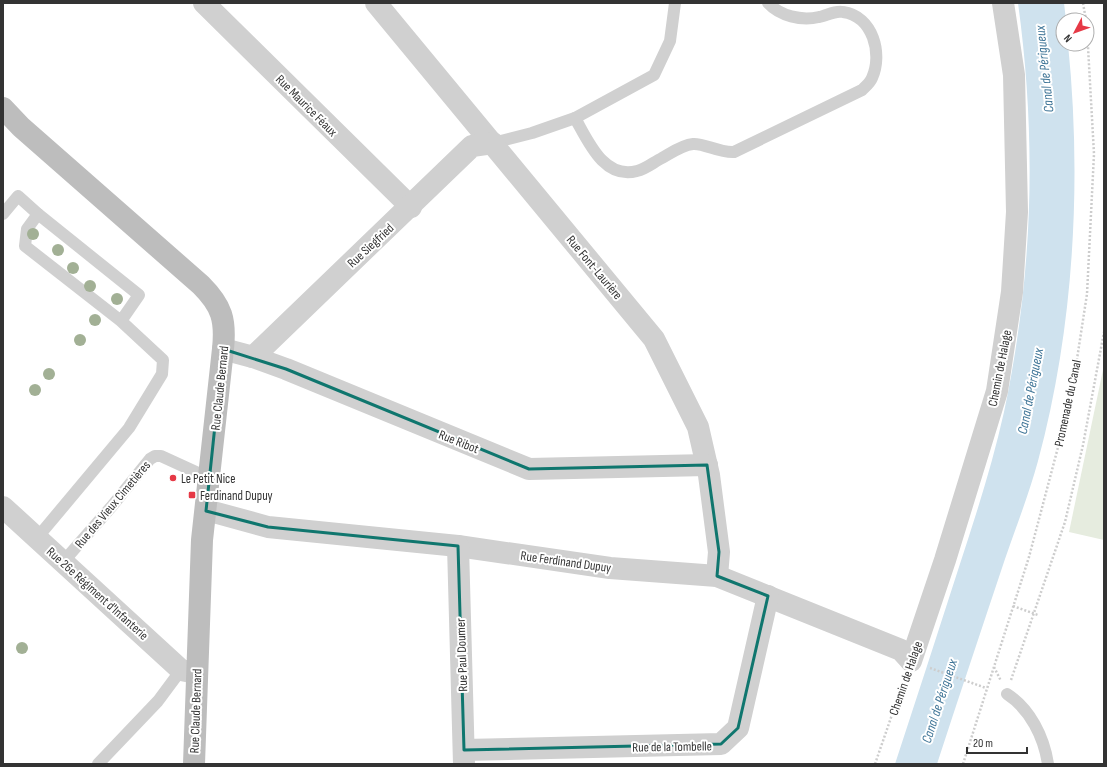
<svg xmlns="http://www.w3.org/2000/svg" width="1107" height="767" viewBox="0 0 1107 767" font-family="'Sofia Sans Condensed',sans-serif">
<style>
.green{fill:#e6ecdf}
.water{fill:#cfe2ee}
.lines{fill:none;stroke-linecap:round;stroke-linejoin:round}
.path{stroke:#cdcdcd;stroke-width:2.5;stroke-dasharray:2 2;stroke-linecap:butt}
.lane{stroke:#d0d0d0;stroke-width:12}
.street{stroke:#d0d0d0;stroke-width:22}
.secondary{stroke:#bdbdbd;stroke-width:22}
.tree{fill:#a2b095}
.marked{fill:none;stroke:#0f766e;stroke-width:3;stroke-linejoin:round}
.poi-dot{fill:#e63946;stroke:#fff;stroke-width:1.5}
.labels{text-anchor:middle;stroke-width:4;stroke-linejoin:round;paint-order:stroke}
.street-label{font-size:13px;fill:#333;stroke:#fff}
.poi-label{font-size:13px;fill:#333;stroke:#fff;text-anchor:start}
.water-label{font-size:14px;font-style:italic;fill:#3f7597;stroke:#fff}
</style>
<rect width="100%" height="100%" fill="#fff"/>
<polygon class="green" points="1104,365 1104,540 1069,532"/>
<path class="water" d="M 1018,3 L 1064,3 L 1066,20 L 1063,20 L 1063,44 L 1068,44 C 1082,181 1074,328 1038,461 C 1029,494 1016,527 1005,559 C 982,628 959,696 937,764 L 895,764 C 916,700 937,635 958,570 C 975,518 992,466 1004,412 C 1033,275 1037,141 1018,3 Z"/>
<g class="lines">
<g class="path">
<polyline points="1083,3 1086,20"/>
<polyline points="1013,606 1038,615"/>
<polyline points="994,667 1001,681"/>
<polyline points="930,668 986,688"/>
<polyline points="1011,680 1065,522 1083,445 1104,332"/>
<polyline points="875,764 904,680"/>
<polyline points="963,764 1029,557 1071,398 1087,294 1094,154 1087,29"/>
</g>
<g class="lane">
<path d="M 575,118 C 588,141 604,180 637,171 C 646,169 654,162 662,158 C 671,153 682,145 693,144 C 704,143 719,153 734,152 L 862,90 C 865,87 870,83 872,78 C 883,54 873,16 843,12 C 835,10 826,16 819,17 C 801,21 780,16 768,3"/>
<polyline points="493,143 532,133 575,118 654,75 670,41 675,3"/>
<polyline points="3,214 18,196 38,214"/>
<polyline points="37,538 129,428 162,374 163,360 121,321 139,295 38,214 27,229 25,246 121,321"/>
<polyline points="63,562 112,506 150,459 155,456 161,456 209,478"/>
<path d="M 1007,694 C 1030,709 1044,737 1048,764"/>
<polyline points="98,764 158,701 181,670"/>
</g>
<g class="street">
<polyline points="204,3 411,207"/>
<polyline points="376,3 654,339 698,427 709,475 719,552 717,576"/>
<polyline points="223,349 253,357 286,369 529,469 707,465"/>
<polyline points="253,357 472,146 493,143"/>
<polyline points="3,507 181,670 196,673"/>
<polyline points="206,511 217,513 268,527 458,546 610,568 717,576 901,650 911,661 945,560 997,391 1012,292 1017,212 1014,75 1003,3"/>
<polyline points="458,546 464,764"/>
<polyline points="464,750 721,744 738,728 768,596"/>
</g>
<path class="secondary" d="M 3,108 L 21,127 L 201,285 C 222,306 226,320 223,349 L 202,540 L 194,764"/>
</g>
<g class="tree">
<circle cx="33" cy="234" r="6"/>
<circle cx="58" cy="250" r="6"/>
<circle cx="73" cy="268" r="6"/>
<circle cx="90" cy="286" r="6"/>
<circle cx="117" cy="299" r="6"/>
<circle cx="95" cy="320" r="6"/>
<circle cx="80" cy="340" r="6"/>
<circle cx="49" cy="374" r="6"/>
<circle cx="35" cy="390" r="6"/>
<circle cx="22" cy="648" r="6"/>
</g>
<path class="marked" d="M 223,349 L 286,369 L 529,469 L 707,465 L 719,552 L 717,576 L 768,596 L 738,728 L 721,744 L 464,750 L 458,546 L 268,527 L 206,511 Z"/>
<g class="poi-dot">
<circle cx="173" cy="478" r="4"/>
<rect x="188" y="491" width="8" height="8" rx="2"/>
</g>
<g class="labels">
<g class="street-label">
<text transform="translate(307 105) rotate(45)" y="5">Rue Maurice Féaux</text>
<text transform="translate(370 245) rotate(-43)" y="5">Rue Siegfried</text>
<text transform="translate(595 267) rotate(50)" y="5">Rue Font-Laurière</text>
<text transform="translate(999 368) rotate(-79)" y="5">Chemin de Halage</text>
<text transform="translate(219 388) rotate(-84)" y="5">Rue Claude Bernard</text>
<text transform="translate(1067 403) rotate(-78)" y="5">Promenade du Canal</text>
<text transform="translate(459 441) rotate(22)" y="5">Rue Ribot</text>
<text transform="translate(112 504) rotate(-50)" y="5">Rue des Vieux Cimetières</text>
<text transform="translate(566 561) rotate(8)" y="5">Rue Ferdinand Dupuy</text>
<text transform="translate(98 593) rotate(42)" y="5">Rue 26e Régiment d'Infanterie</text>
<text transform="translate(461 655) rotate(-92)" y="5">Rue Paul Doumer</text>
<text transform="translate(905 678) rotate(-71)" y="5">Chemin de Halage</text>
<text transform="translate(195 711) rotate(-88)" y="5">Rue Claude Bernard</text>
<text transform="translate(672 746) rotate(-1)" y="5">Rue de la Tombelle</text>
</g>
<g class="poi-label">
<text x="181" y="483">Le Petit Nice</text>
<text x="200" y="500">Ferdinand Dupuy</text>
</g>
<g class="water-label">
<text transform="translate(1044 69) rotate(-96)" y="5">Canal de Périgueux</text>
<text transform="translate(1030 391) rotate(-79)" y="5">Canal de Périgueux</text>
<text transform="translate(939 701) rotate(-72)" y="5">Canal de Périgueux</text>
</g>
</g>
<rect width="1107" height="767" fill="none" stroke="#333333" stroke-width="8"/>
<g transform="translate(1075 32) rotate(229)"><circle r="19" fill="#ffffff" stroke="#adadad"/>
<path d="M0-3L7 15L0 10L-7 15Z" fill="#e63946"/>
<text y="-6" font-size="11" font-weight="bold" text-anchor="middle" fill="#333333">N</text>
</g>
<path d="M967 747v6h60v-6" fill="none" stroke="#333333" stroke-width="2"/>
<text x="973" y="747" font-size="12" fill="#333333" stroke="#ffffff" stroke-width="3" paint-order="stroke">20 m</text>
</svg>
